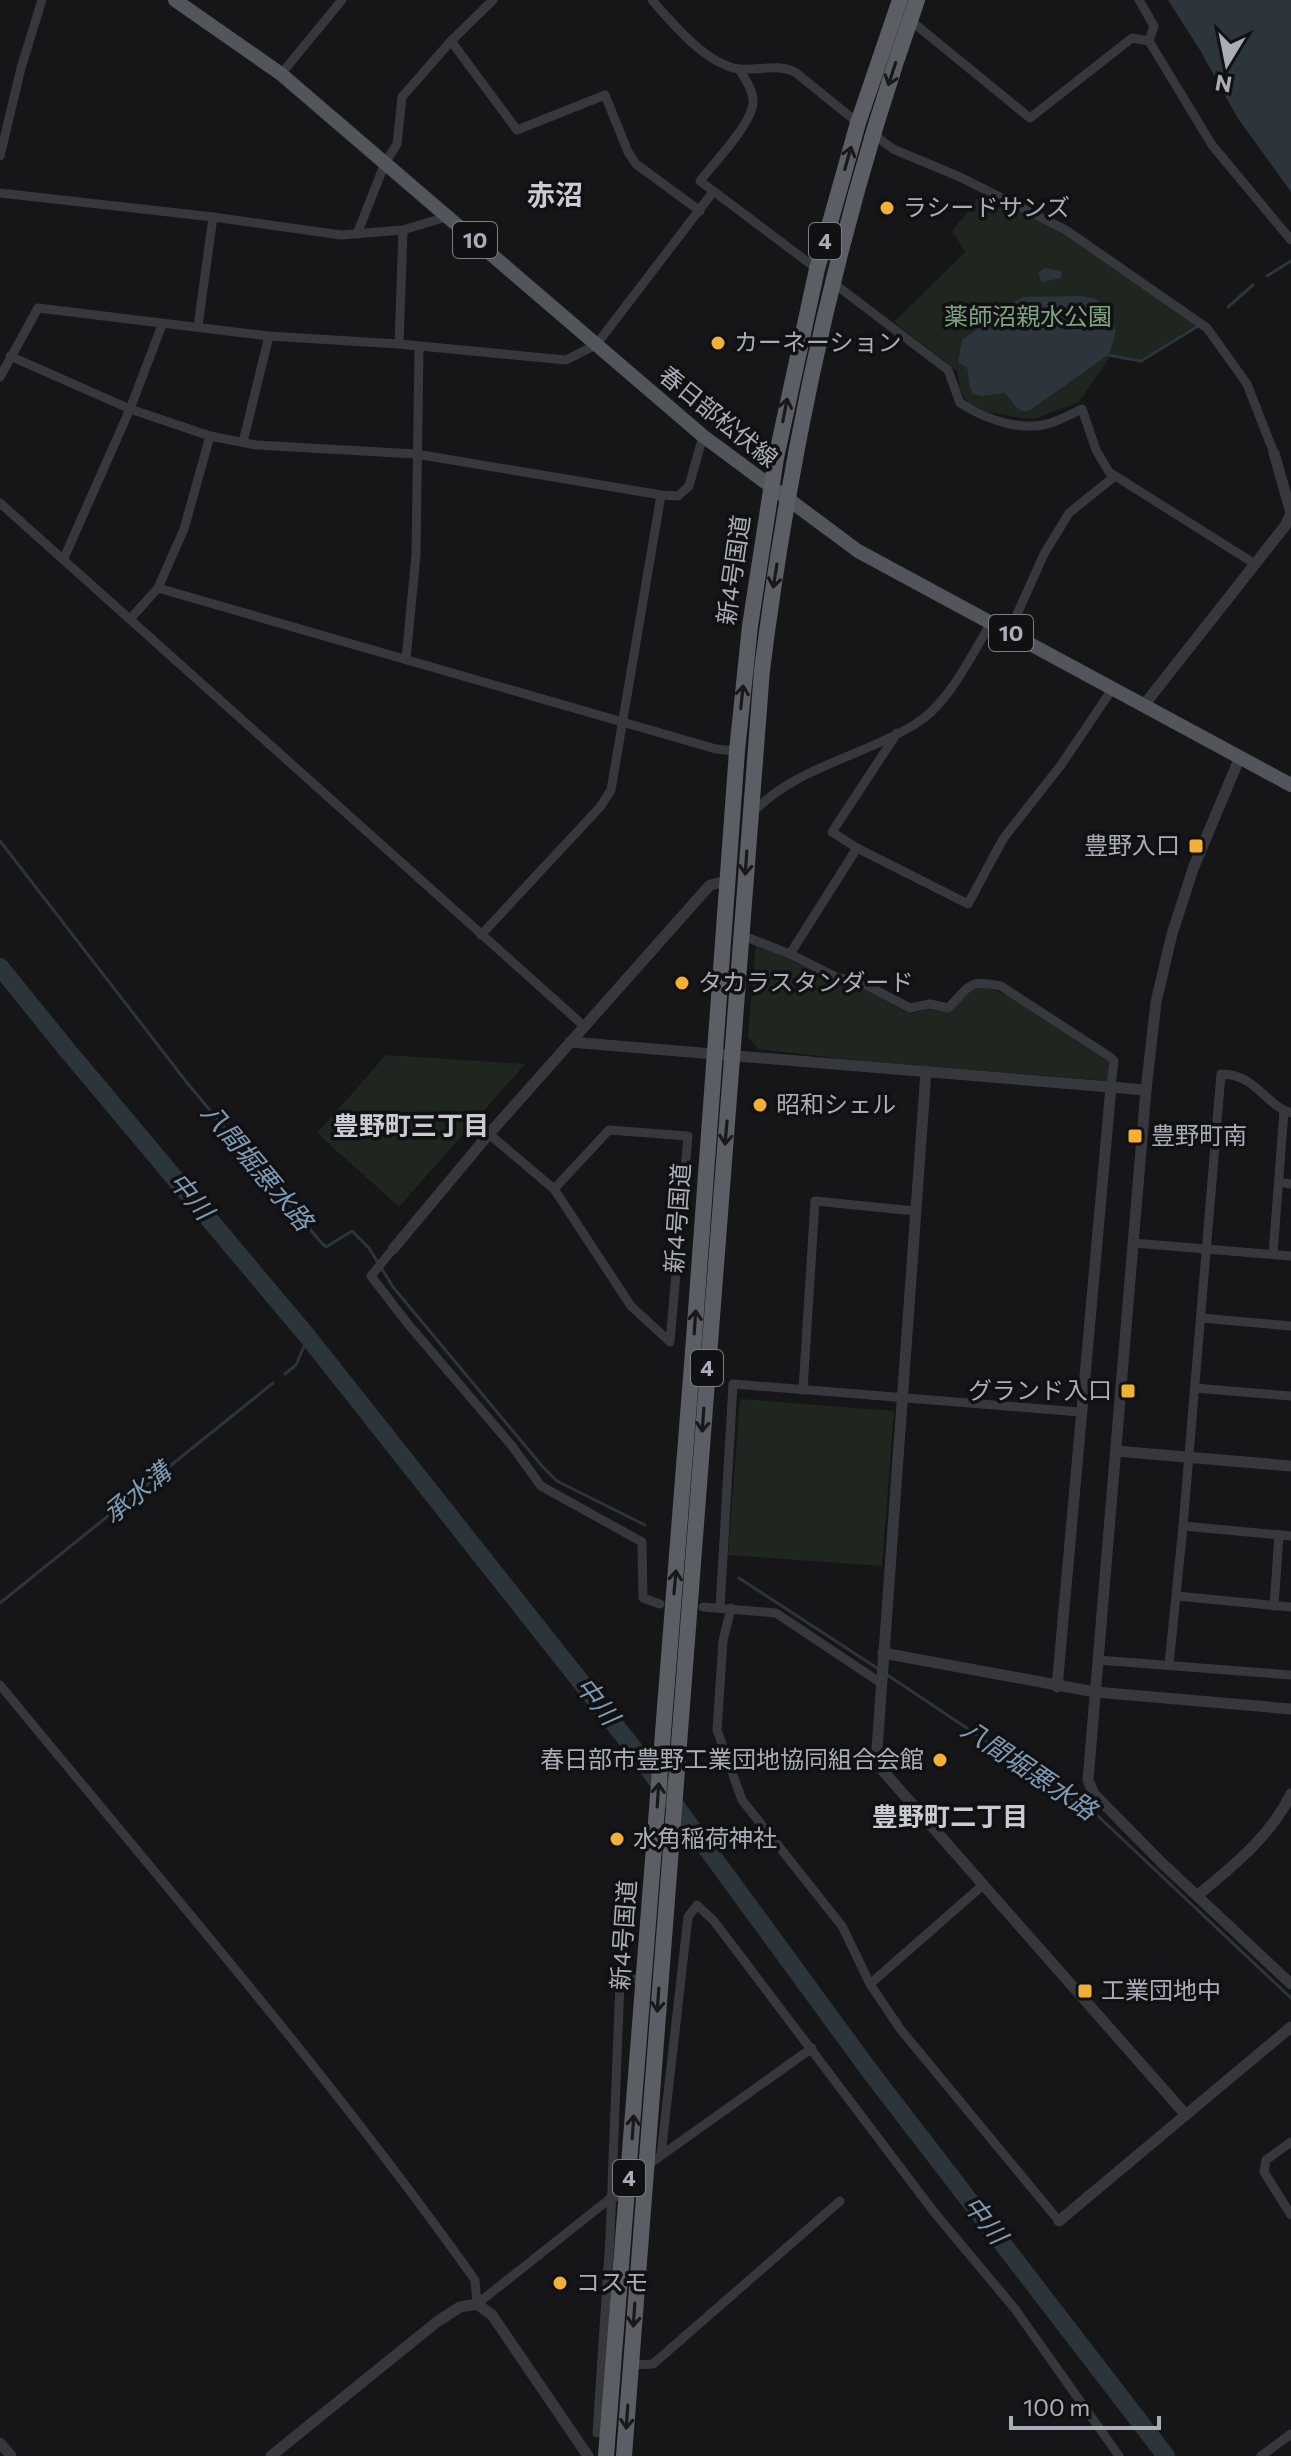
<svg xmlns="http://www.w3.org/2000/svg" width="1291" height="2456" viewBox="0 0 1291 2456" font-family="Commissioner,'Noto Sans JP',sans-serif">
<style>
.green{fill:#1e261f}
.water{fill:#2c353c}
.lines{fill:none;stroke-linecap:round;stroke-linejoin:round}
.stream{stroke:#2c353c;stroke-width:3}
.river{stroke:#2c353c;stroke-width:18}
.minor{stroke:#37383d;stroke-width:9}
.tertiary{stroke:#37383d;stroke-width:11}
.primary{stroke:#53555c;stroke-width:14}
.trunk{stroke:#5b5e65;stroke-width:16}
.oneway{stroke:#18191b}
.poi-dot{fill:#f2b134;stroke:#111113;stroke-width:3}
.labels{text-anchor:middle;stroke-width:7;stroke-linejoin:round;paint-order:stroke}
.shield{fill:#111113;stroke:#7b7e86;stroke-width:2}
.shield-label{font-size:22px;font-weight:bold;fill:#a8adb8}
.poi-label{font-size:24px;fill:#a8adb8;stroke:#111113;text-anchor:start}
.park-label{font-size:24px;fill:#7fa381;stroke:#111113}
.street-label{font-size:24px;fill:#a8adb8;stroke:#111113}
.neighbourhood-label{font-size:26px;font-weight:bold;fill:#c9ccd4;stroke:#111113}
.water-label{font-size:26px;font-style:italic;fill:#7f9bb3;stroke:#111113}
.quarter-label{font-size:28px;font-weight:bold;fill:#c9ccd4;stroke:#111113}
</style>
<rect width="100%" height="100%" fill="#161618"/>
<g class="green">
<polygon points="982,194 1063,233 1198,324 1141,359 1112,354 1079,402 1035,419 1021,418 989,412 969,404 961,392 957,371 894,322 965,252 952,231"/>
<polygon points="756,944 841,983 856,985 910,1014 929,1009 949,1013 973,987 987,987 1012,997 1107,1061 1110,1066 1109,1081 855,1060 758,1049 748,1037"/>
<polygon points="386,1055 525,1064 399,1207 317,1133"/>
<polygon points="740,1399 894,1411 882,1566 728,1555"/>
</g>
<g class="water">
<polygon points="1168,0 1291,0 1291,192 1237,117 1200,50"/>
<polygon points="1045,268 1061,271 1061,278 1042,282 1038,273"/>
<path d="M 1080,296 L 1096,299 L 1109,311 L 1116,331 L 1111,349 L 1108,355 L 1030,410 C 1014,415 1015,400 1004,393 L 982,396 L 973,394 L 970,388 L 967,367 L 958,363 L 962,340 L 987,322 L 995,323 L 1006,317 L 1009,305 L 1023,297 Z"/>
</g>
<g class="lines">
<g class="stream">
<polyline points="1267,276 1291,261"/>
<polyline points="1228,307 1253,285"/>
<polyline points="1108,355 1141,361 1198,326"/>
<polyline points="0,841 188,1084 319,1240 326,1247 352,1231 369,1248 393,1287 542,1466 557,1481 645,1525"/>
<polyline points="285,1374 296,1365 308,1337"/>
<polyline points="739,1578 880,1670"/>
<polyline points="0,1603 273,1383"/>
<polyline points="886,1674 1098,1816 1291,1998"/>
</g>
<polyline class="river" points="0,967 68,1051 308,1337 634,1749 872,2074 1166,2456"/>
<g class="minor">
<path d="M 652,0 C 673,24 706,64 739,69 C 759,71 776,63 795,72 L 858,123"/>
<polyline points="1139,0 1154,26 1149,41 1212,145 1291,240"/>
<polyline points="910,20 1030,118 1132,38 1149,41"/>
<polyline points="451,41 517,130 605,95 628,152 636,164 700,211"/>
<path d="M 739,69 C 745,79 754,91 753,103 C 751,125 714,163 700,181 L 817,269"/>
<polyline points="281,74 342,0"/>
<polyline points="873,134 893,149 960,177 1066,230 1207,328 1247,384 1274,453"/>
<polyline points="0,156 21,68 42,0"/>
<polyline points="0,193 213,217 341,235 403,230 446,217"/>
<polyline points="357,234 385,163 397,144 402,97 451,41 493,0"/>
<path d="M 832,282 L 948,370 L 960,403 C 981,416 1008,427 1033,426 C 1050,426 1067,416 1082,409 L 1096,450 L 1109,472 L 1255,564"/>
<polyline points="198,326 213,217"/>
<polyline points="399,344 403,230"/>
<polyline points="10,356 130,409 210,436 256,445 416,454 661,495 678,496 689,486 703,436"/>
<polyline points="0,377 38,308 269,336 399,344 566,360 596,345 713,192"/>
<polyline points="243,442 269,336"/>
<polyline points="0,503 584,1026"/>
<polyline points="64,558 130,409 162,325"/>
<polyline points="158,588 716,749 737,751"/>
<polyline points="131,618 158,588 184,529 210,436"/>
<polyline points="1009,632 1044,554 1069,513 1115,476"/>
<polyline points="406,659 416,555 419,348"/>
<polyline points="897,733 832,832 857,848 968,904 1003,839 1061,765 1113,688"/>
<path d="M 752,813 C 796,767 861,757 914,725 C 948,705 971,656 991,623"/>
<polyline points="481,935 600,807 611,790 661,495"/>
<path d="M 741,935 L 790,954 L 838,978 L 856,980 L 910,1008 L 930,1004 L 948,1008 C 971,986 966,979 1001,986 L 1110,1057 L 1114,1061 L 1111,1087"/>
<polyline points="790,954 857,848"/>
<polygon points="609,1130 688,1136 670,1342 631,1306 554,1189"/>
<polyline points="489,1134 554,1189"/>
<polyline points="1279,1182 1291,1184"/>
<polyline points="1133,1243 1291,1256"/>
<polyline points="393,1249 371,1276 408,1324 512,1446 541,1486 642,1542 643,1598 660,1604"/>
<polyline points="1273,1254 1284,1111"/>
<polyline points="1201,1318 1291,1326"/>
<polyline points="1195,1388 1291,1396"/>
<polyline points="803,1390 815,1201 915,1211"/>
<polyline points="1183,1526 1291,1536"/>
<polyline points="1177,1596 1291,1607"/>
<polyline points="1274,1606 1279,1535"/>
<polyline points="703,1607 776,1613 881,1683"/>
<polyline points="720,1608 733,1384 1080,1412"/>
<polyline points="731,1608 723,1641 717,1730 742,1800 842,1926 870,1984 901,2030 1059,2221"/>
<polyline points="1098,1660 1291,1675"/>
<path d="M 1169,1665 L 1183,1526 L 1221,1074 C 1256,1074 1265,1105 1291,1113"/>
<path d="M 0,1685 C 161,1881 328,2073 475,2280 L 477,2304"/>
<polyline points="619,1977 635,1979"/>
<polyline points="870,1984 983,1885"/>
<polyline points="1291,2142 1266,2160 1264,2172 1291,2215"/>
<polyline points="661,2155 688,1917 697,1905 714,1921 934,2212 1015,2309 1119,2456"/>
<polyline points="645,2167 812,2048"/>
<polyline points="477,2304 612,2197 616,2197"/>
<polyline points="630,2365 653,2364 840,2201"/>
<polyline points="597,2433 610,2238 621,1955"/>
<polyline points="1261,2456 1291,2434"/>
</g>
<g class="tertiary">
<polyline points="1144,705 1285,526 1291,513 1274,453"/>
<polyline points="1240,757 1193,869 1172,934 1156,1002 1146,1090 1088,1780 1094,1794 1162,1863 1291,1984"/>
<polyline points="570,1042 1146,1090"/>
<polyline points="926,1071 876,1763 1186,2115"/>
<polyline points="393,1249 489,1134 710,885 727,881"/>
<polyline points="1116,1451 1291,1466"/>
<polyline points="883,1653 1095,1692 1291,1709"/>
<polyline points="1057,1687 1111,1087"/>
<path d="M 1197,1896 C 1233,1866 1270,1837 1291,1794"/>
<polyline points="1059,2221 1291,2027"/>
<polyline points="0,2443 11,2456"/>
<polyline points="271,2456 438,2321 460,2307 477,2304 492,2315 588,2456"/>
</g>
<polyline class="primary" points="175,0 281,74 703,436 858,551 1291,785"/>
<g class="trunk">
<polyline points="606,2456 693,1352 737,751 750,626 776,458 817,269 858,123 900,0"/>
<path d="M 624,2456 L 762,670 C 791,441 840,217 917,0"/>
</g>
</g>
<defs><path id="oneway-shaft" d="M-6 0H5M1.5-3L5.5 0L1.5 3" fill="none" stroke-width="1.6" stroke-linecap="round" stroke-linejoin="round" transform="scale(2)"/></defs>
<g class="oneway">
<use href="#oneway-shaft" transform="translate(892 74) rotate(108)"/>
<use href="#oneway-shaft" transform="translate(848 158) rotate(-74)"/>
<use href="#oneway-shaft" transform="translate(785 410) rotate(-79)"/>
<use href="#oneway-shaft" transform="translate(775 576) rotate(99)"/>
<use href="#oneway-shaft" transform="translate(742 697) rotate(-84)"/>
<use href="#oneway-shaft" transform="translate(746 863) rotate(94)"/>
<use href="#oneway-shaft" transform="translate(726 1133) rotate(95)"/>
<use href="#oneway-shaft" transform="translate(695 1322) rotate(-86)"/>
<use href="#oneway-shaft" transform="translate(703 1420) rotate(94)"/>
<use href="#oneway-shaft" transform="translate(675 1582) rotate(-85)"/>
<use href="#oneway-shaft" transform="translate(658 1795) rotate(-86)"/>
<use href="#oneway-shaft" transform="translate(658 2000) rotate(94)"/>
<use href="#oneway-shaft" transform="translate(633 2127) rotate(-86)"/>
<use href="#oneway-shaft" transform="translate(634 2315) rotate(94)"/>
<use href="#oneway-shaft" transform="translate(627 2417) rotate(94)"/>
</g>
<g class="poi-dot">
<circle cx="887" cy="208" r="8"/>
<circle cx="718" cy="343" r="8"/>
<rect x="1188" y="838" width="16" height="16" rx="4"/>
<circle cx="682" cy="983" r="8"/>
<circle cx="760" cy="1105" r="8"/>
<rect x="1127" y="1128" width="16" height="16" rx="4"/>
<rect x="1120" y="1383" width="16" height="16" rx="4"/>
<circle cx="940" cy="1760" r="8"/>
<circle cx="617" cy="1839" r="8"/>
<rect x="1077" y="1983" width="16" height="16" rx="4"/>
<circle cx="560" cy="2283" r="8"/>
</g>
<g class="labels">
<g class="shield">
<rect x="453" y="222" width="44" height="36" rx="6"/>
<rect x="809" y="223" width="32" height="36" rx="6"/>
<rect x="989" y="615" width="44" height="36" rx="6"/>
<rect x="691" y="1350" width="32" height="36" rx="6"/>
<rect x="613" y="2160" width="32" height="36" rx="6"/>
</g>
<g class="shield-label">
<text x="475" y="248">10</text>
<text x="825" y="249">4</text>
<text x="1011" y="641">10</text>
<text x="707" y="1376">4</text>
<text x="629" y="2186">4</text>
</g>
<g class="poi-label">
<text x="903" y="216">ラシードサンズ</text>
<text x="734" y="351">カーネーション</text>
<text x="1180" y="854" text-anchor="end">豊野入口</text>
<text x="698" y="991">タカラスタンダード</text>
<text x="776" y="1113">昭和シェル</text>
<text x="1151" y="1144">豊野町南</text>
<text x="1112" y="1399" text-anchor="end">グランド入口</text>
<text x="924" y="1768" text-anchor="end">春日部市豊野工業団地協同組合会館</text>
<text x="633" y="1847">水角稲荷神社</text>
<text x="1101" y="1999">工業団地中</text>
<text x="576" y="2291">コスモ</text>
</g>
<g class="park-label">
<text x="1028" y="325">薬師沼親水公園</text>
</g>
<g class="street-label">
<text transform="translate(718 417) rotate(39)" y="8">春日部松伏線</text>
<text transform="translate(734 570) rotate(-82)" y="8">新4号国道</text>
<text transform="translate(678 1218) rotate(-86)" y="8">新4号国道</text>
<text transform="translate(624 1935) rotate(-86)" y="8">新4号国道</text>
</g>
<g class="neighbourhood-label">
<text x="411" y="1135">豊野町三丁目</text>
<text x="950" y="1826">豊野町二丁目</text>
</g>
<g class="water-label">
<text transform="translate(257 1167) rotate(50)" y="9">八間堀悪水路</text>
<text transform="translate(191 1196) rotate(50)" y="9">中川</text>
<text transform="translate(137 1493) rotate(-39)" y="9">承水溝</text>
<text transform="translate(597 1701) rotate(52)" y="9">中川</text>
<text transform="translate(1029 1770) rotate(34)" y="9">八間堀悪水路</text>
<text transform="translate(985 2220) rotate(52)" y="9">中川</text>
</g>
<g class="quarter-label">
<text x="555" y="205">赤沼</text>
</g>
</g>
<g transform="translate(1227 64) rotate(190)" stroke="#111113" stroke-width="6" paint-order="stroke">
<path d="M0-6L14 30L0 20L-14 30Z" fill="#a8adb8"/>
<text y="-12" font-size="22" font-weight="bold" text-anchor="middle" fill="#a8adb8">N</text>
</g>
<path d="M1011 2416v12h148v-12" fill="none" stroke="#a8adb8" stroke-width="4"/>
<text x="1023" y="2416" font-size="24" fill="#a8adb8" stroke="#111113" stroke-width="6" paint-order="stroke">100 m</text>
</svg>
